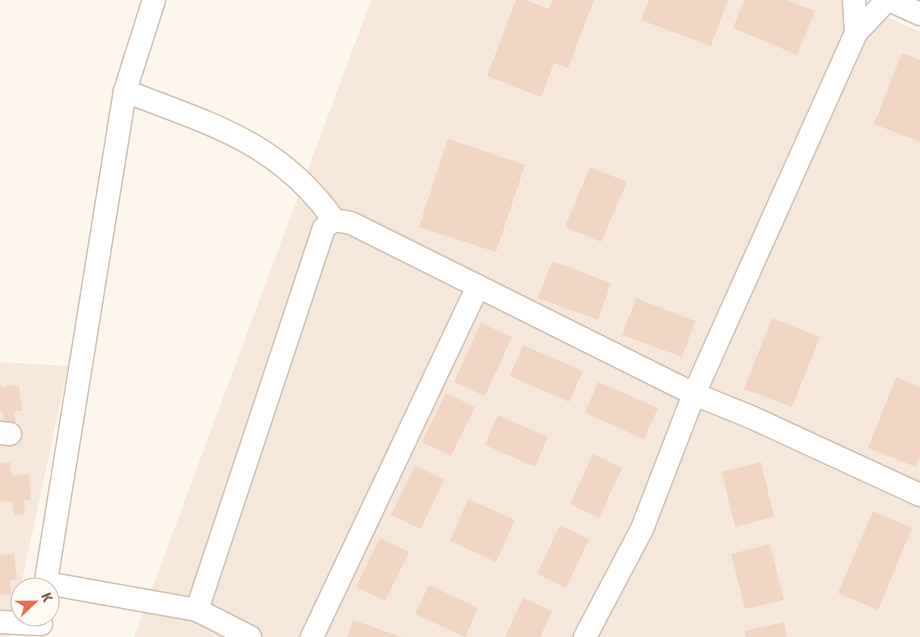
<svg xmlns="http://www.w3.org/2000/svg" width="920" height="637" viewBox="0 0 920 637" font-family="'Fira Sans Condensed',sans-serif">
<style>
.residential{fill:#f5e8da}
.building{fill:#f3d5c3}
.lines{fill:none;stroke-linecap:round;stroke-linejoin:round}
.minor-casing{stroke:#d1beb0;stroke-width:25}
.minor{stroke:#fff;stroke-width:22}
</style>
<rect width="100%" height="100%" fill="#fdf6ec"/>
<g class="residential">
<polygon points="371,0 849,0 920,32 920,637 134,637"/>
<polygon points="0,362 68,366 10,637 0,637"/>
</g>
<g class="building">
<polygon points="516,0 525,0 549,9 552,0 594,0 568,68 554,63 541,97 487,76"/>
<polygon points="649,0 728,0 711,46 641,20"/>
<polygon points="744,0 787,0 815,11 797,55 733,28"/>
<polygon points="902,53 920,60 920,142 874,124"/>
<polygon points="448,139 525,165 496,252 419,227"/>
<polygon points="590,167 627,182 601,242 565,227"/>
<polygon points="552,261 611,283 598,320 538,298"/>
<polygon points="636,298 695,321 682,357 622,335"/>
<polygon points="772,318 820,337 792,407 744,389"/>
<polygon points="481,323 512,337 485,396 454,382"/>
<polygon points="523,345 583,371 569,402 510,376"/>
<polygon points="896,377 920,387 920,456 916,467 868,448"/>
<polygon points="598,382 658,408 644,439 585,413"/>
<polygon points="0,383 2,387 19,385 22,411 14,411 16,425 4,426 3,412 0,412"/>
<polygon points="446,393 475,407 451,456 422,442"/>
<polygon points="498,415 548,437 535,467 485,445"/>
<polygon points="593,454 622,468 599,518 570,504"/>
<polygon points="10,462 12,476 29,474 31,500 24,500 25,514 14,515 12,501 0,502 0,463"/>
<polygon points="761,462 774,517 735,527 722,472"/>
<polygon points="415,466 444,479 421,529 391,515"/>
<polygon points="468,499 515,520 496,562 450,541"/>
<polygon points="873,511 912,528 878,610 838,593"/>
<polygon points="560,525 589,539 566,588 537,574"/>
<polygon points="380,538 409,552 385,601 356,587"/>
<polygon points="770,544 784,600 745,609 731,554"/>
<polygon points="14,554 17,579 10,580 11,594 0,595 0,555"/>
<polygon points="429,585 478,608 465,637 415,614"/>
<polygon points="523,598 552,611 540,637 505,637"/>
<polygon points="353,620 402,637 347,637"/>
<polygon points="784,622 787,637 746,637 744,631"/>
</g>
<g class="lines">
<g class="minor-casing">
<g id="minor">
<polyline points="889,0 920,14"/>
<polyline points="856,33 887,0"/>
<path d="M 125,91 C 210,124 279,142 334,220"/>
<polyline points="0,433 10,434"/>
<polyline points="46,583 197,610 250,637"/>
<polyline points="45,587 125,91 154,0"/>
<polyline points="197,610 320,240 324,228 334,220 351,223 694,394 751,417 920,495"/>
<polyline points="0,622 41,624"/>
<polyline points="312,637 478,286"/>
<polyline points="585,637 642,529 694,394 856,33 854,0"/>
</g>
</g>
<use href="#minor" class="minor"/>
</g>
<g transform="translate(35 602) rotate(68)"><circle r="24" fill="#fffaf3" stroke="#cabbb1"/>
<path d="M0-4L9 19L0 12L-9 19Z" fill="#e76f51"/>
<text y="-8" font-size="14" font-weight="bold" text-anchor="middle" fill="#7a5c4d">K</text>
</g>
</svg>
